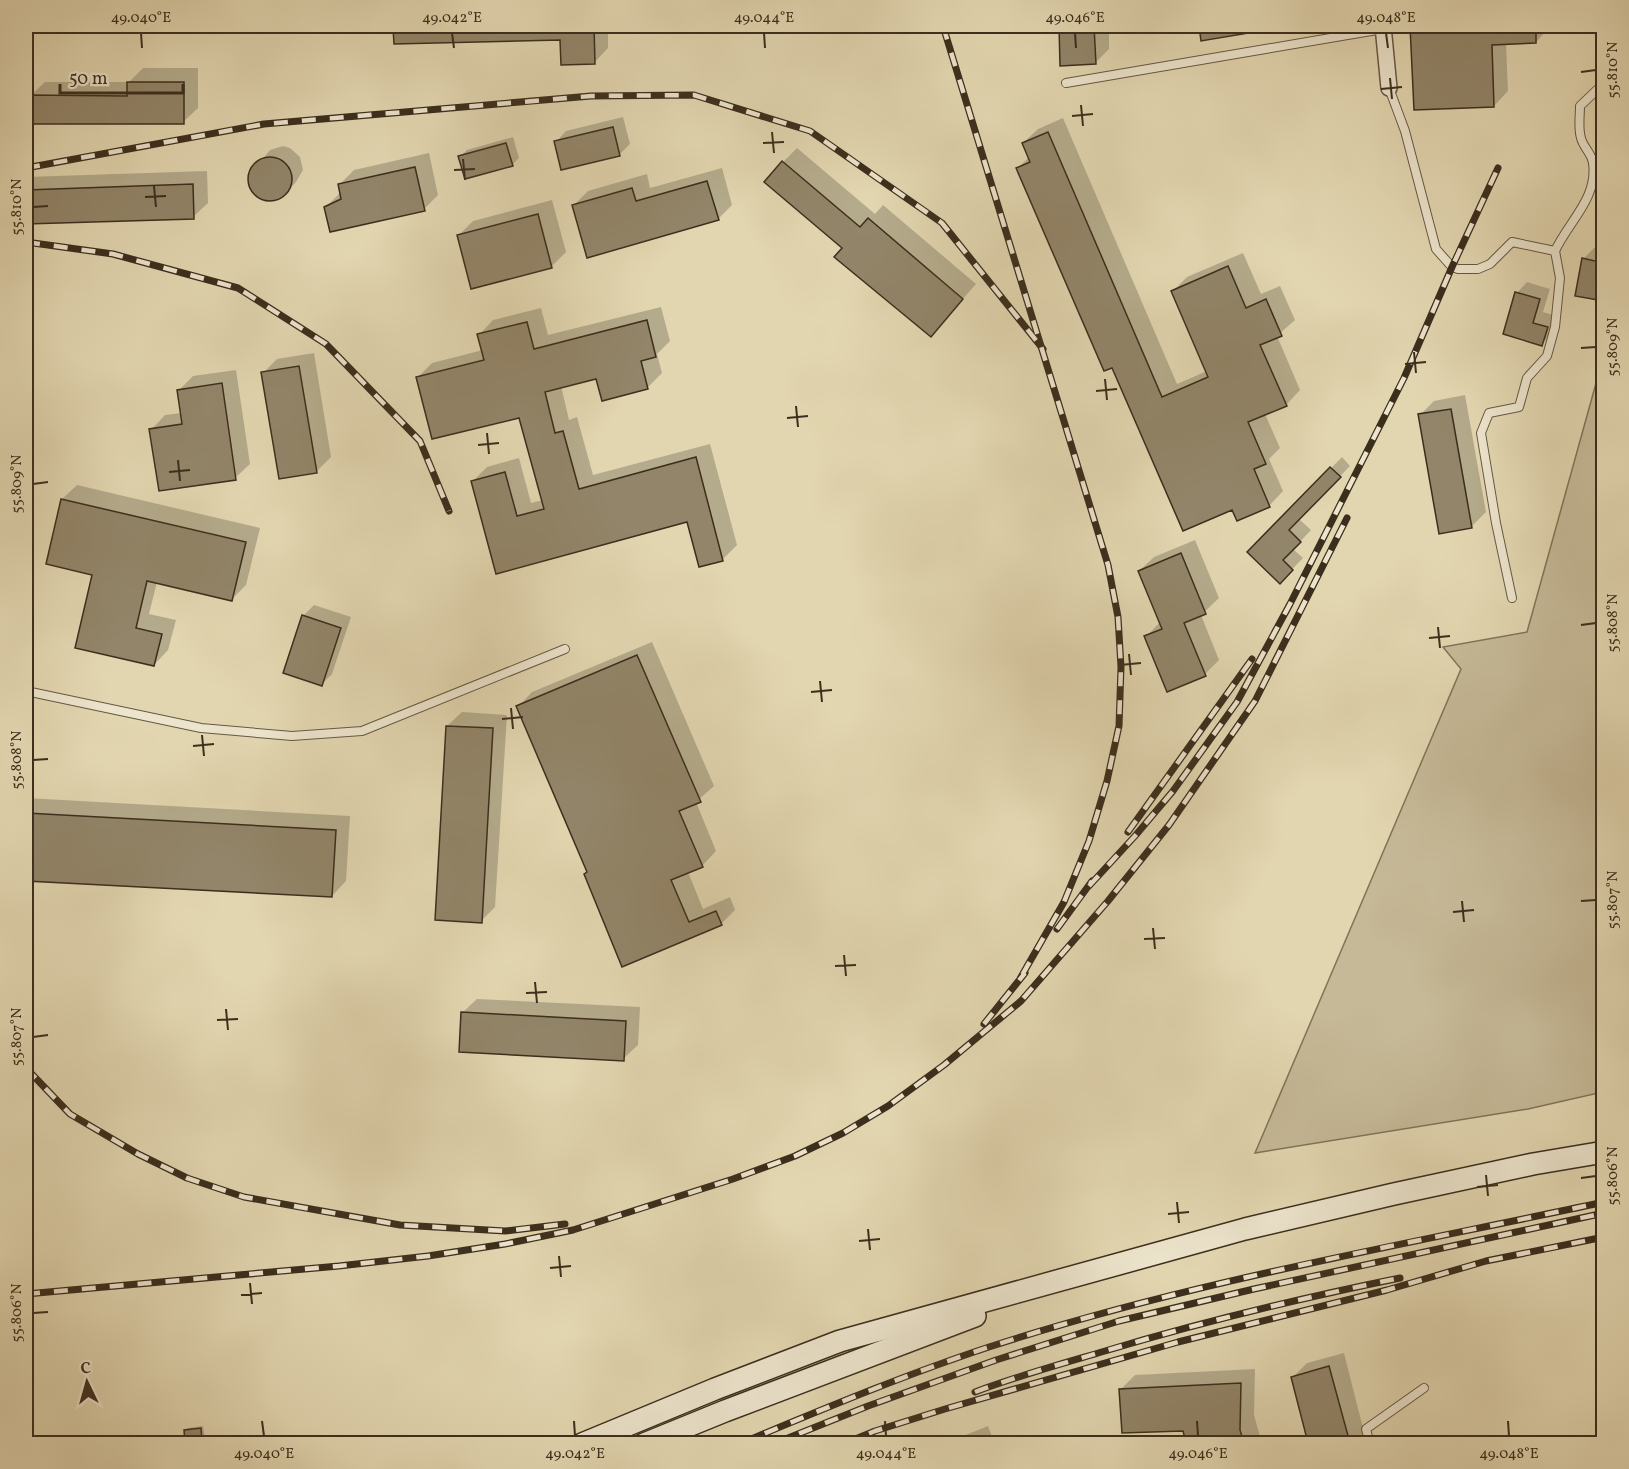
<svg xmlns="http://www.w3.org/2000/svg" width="1629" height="1469" viewBox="0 0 1629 1469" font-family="Vollkorn,serif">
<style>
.green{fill:#c6b997;stroke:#81745a;stroke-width:1.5}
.shadow{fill:#0003}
.building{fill:#928569;stroke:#3c2e1d;stroke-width:1.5}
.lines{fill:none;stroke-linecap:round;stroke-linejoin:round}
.service-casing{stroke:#665842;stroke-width:10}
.minor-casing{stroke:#665842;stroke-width:18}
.secondary-casing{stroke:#3c2e1d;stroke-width:24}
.service{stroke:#ece4cc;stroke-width:8}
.minor{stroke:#ece4cc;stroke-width:15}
.secondary{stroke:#ece4cc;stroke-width:21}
.rail-casing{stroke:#3c2e1d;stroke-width:7}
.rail{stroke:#ece4cc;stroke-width:4.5;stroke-dasharray:14;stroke-linecap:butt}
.ticks{fill:none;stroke:#3c2e1d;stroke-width:2}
.neatline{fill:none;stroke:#3c2e1d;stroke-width:2}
.ticks-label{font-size:15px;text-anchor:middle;fill:#3c2e1d}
</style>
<rect width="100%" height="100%" fill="#e2d6b0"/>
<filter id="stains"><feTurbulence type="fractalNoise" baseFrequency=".00333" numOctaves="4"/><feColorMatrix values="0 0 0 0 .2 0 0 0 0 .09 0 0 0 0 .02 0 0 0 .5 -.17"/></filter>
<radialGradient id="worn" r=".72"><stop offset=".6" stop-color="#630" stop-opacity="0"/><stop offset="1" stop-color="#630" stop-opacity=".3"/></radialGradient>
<polygon class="green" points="1603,358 1603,1092 1528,1109 1255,1153 1461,669 1443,647 1527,632"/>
<g class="shadow">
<polygon points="72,26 162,26 72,27"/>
<polygon points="398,26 608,26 608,48 594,63 562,38 395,28"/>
<polygon points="1060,26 1109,26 1109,49 1095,63 1062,64"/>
<polygon points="1201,26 1255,26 1255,28 1252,31 1203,39"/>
<polygon points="1412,26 1550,26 1550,27 1536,42 1506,43 1508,91 1494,106 1415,109"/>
<polygon points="143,68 198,68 198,108 183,122 30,96 45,82 129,82"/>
<polygon points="623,117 630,144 619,155 556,142 566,131"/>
<polygon points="1063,118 1177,384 1207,371 1173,291 1187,277 1243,253 1261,294 1280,286 1295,320 1277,336 1300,390 1286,405 1265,414 1280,448 1269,459 1283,491 1269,506 1233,508 1113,366 1018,168 1029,157 1023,143 1038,129"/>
<polygon points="513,137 519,158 512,165 460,157 467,150"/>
<polygon points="283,146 290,148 300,157 303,170 296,182 285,194 279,197 266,199 254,192 251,186 251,173 270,150"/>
<polygon points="797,148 875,214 883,205 976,284 931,335 844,247 783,162"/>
<polygon points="429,153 438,195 424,209 326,207 341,192 339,185 354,170"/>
<polygon points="722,168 732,205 718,219 573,206 588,191 647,174 650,188"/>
<polygon points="207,171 208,203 193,217 26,222 26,177"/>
<polygon points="552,200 566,252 551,267 459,235 473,221"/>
<polygon points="1594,248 1604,250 1604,300 1583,259"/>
<polygon points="1527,282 1550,289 1543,312 1557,316 1552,333 1542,344 1517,293"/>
<polygon points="661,307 670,341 657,354 662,373 647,388 597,377 561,386 569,420 577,417 593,475 710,444 737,545 723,559 700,566 688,521 497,572 473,481 487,467 519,458 531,503 543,500 520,416 418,377 432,363 483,350 479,335 493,320 541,308 548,335"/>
<polygon points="314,353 331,457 317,471 263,373 277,359"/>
<polygon points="236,370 250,464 235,478 151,430 165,415 182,413 178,391 193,376"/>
<polygon points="1465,395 1486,512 1471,527 1420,415 1434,401"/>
<polygon points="1342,457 1350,466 1299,519 1311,530 1293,549 1303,558 1280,582 1249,552"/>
<polygon points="77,485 260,528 246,585 232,599 157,582 149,614 176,620 168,650 154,665 94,574 62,499"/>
<polygon points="1195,540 1219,598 1201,615 1219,660 1205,674 1146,637 1160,622 1139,571 1154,557"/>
<polygon points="314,605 351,617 332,674 322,684 303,616"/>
<polygon points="652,642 714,786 696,802 716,851 702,866 688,872 703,909 730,897 735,910 721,924 623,965 588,871 518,707 532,692"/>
<polygon points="462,712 507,715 495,907 481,921 447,726"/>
<polygon points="26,798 350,816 346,881 332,896 26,879"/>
<polygon points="477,999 640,1007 638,1045 623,1059 462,1013"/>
<polygon points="1344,1353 1367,1444 1310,1444 1293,1377 1307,1363"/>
<polygon points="1255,1369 1254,1415 1262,1444 1188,1444 1184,1429 1121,1389 1135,1375"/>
<polygon points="203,1426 205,1438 202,1441 185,1431 188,1428"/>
<polygon points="988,1426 995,1444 943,1444"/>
</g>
<g class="building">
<polygon points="485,26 594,26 595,64 561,65 560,40 394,44 393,28"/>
<polygon points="1059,26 1094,26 1096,64 1060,66"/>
<polygon points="1199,26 1248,26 1249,33 1201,41"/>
<polygon points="1410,26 1536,26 1536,43 1492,45 1494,107 1414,110"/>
<polygon points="127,82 184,82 184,124 29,124 29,95 127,96"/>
<polygon points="613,127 620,156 561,170 554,141"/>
<polygon points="1048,132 1162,397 1208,377 1171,291 1228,266 1246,308 1266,299 1282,336 1260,345 1287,406 1248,422 1266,464 1254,469 1270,507 1237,521 1232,510 1183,531 1112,368 1104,371 1016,168 1030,162 1022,143"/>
<polygon points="506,143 513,166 465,179 458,156"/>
<circle cx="270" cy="179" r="22"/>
<polygon points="782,161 860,227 868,218 963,299 931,337 834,257 842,248 764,182"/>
<polygon points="415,167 425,211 330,232 324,207 341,199 338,184"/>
<polygon points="707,181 719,220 587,258 572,205 632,188 636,201"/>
<polygon points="193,184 194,219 26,224 26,190"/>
<polygon points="538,214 552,268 471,289 457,235"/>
<polygon points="1582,258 1604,263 1604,301 1575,296"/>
<polygon points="1515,292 1540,299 1533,323 1548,327 1542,346 1503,334"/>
<polygon points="647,320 656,357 641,361 648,389 602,401 596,379 545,392 555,433 563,431 579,489 696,457 723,561 699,567 687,522 496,574 471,481 505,472 517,516 544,509 519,418 432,439 416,377 484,360 477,334 527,322 534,349"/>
<polygon points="299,366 317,473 279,479 261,372"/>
<polygon points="222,383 236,480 159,491 149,429 182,424 177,390"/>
<polygon points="1451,409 1472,528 1439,534 1418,414"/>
<polygon points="1330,467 1341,477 1289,530 1301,542 1283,560 1293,570 1280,584 1247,552"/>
<polygon points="61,499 246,542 232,601 147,581 136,628 162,634 154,666 75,648 92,575 46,564"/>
<polygon points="1181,553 1206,614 1184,623 1206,676 1167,692 1144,636 1162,629 1138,571"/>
<polygon points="302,615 341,628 322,686 283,673"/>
<polygon points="637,655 701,802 679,811 703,867 671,880 689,922 716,911 722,925 622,967 584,874 587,872 516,706"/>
<polygon points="446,726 493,728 482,923 435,920"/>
<polygon points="26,813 336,830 332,897 26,881"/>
<polygon points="461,1012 626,1021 624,1061 459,1052"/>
<polygon points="1329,1366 1350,1443 1308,1443 1291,1377"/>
<polygon points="1241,1383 1240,1430 1244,1443 1186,1443 1183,1431 1122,1433 1119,1389"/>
<polygon points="201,1428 202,1442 185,1443 184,1430"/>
</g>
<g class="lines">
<g class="service-casing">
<g id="service">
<polyline points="1066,83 1383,29"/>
<polyline points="1389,88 1405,131 1436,249 1452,267 1458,269 1478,269 1490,264 1512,242 1555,251 1560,278 1555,327 1547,356 1527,378 1519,407 1489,413 1481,433 1496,523 1512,598"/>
<path d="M 1555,251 C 1569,221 1598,198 1593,163 C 1592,154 1583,147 1581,138 C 1578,129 1580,115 1580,106 L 1601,86"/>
<polyline points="26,691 201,728 292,736 362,731 565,649"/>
<polyline points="1370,1444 1366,1429 1424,1388"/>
</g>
</g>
<g class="minor-casing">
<polyline id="minor" points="1383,26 1389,88"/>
</g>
<g class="secondary-casing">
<g id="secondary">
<polyline points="582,1444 715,1389 840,1341 1245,1229 1394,1194 1533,1164 1604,1152"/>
<polyline points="644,1444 725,1411 975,1316"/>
</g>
</g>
<use href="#service" class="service"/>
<use href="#minor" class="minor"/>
<use href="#secondary" class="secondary"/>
<g class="rail-casing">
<g id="rail">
<polyline points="943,26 1108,565 1118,617 1121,667 1119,726 1107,781 1089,841 1064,902 1021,977"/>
<polyline points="26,168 264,124 591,96 694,95 810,131 942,223 1043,349"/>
<polyline points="26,242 113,254 238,288 326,344 420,441 449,511"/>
<polyline points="1128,832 1252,659"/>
<polyline points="1089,886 1135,836 1173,791 1237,702 1290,604 1404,378 1452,267 1498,168"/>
<polyline points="1057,929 1092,881"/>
<polyline points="984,1024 1025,973"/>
<polyline points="26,1068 70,1114 138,1154 187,1178 244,1197 400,1225 505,1231 565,1224"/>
<polyline points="26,1294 339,1266 428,1256 505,1244 573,1230 733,1179 795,1156 843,1133 888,1106 944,1065 1021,1001 1108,901 1169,825 1255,701 1347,518"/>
<path d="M 975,1392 C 1017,1376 1061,1364 1105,1351 C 1202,1322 1301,1298 1400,1278"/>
<path d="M 739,1444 C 821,1410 904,1375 989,1347 C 1189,1282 1398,1246 1604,1202"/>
<polyline points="773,1444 868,1406 996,1360 1119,1321 1254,1289 1604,1213"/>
<polyline points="843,1444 875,1431 945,1409 1178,1342 1387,1290 1486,1261 1604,1237"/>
</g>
</g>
<use href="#rail" class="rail"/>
</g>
<path class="ticks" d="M 141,33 L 142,48M 452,33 L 454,48M 764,33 L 765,48M 1075,33 L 1076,48M 1386,33 L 1388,48M 1581,72 L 1596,70M 1390,78 L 1392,99M 1381,89 L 1402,87M 1081,105 L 1083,126M 1072,116 L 1093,114M 772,132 L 774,153M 763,143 L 784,142M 463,159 L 465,180M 454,170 L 475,169M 154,186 L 156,207M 145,197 L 166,196M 33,207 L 48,206M 1581,348 L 1596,347M 1414,352 L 1416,373M 1405,364 L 1426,362M 1105,379 L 1107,400M 1096,391 L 1117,389M 796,406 L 798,427M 787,418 L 808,416M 487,433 L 489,454M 478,445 L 499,443M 178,460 L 180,481M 169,472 L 190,470M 33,484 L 48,482M 1581,625 L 1596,623M 1438,627 L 1440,648M 1429,638 L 1450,636M 1129,654 L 1131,675M 1120,665 L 1141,663M 820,681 L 822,702M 811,692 L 832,690M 511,708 L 513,729M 502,719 L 523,717M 202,735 L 204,756M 193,746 L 214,744M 33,760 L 48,759M 1462,901 L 1464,922M 1581,901 L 1596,900M 1453,912 L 1474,910M 1153,928 L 1155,949M 1144,939 L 1165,938M 844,955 L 846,976M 835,966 L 856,965M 535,982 L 537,1003M 526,993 L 547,992M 226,1009 L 228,1030M 217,1020 L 238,1019M 33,1037 L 48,1035M 1486,1175 L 1488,1196M 1581,1178 L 1596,1176M 1477,1187 L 1498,1185M 1177,1202 L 1179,1223M 1168,1214 L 1189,1212M 868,1229 L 870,1250M 859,1241 L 880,1239M 559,1256 L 561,1277M 550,1268 L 571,1266M 250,1283 L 252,1304M 241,1295 L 262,1293M 33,1313 L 48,1312M 262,1421 L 264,1436M 574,1421 L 575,1436M 885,1421 L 886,1436M 1197,1421 L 1198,1436M 1508,1421 L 1509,1436"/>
<rect width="1629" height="1469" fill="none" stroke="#e2d6b0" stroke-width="66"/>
<g transform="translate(87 1382) rotate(355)" stroke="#ece4cc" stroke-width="4.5" paint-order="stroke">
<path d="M0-4.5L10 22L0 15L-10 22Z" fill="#3c2e1d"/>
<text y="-9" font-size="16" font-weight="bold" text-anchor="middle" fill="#3c2e1d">С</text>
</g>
<path d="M60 84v9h123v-9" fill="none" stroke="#3c2e1d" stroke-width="3"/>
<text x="69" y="84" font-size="18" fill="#3c2e1d" stroke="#ece4cc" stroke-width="4.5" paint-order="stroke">50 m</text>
<rect x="33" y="33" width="1563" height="1403" class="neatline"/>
<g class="ticks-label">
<text x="141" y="22">49.040°E</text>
<text x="452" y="22">49.042°E</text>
<text x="764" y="22">49.044°E</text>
<text x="1075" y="22">49.046°E</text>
<text x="1386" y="22">49.048°E</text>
<text transform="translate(1612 70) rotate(-90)" y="5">55.810°N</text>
<text transform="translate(16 207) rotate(-90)" y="5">55.810°N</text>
<text transform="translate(1612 347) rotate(-90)" y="5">55.809°N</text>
<text transform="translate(16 484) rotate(-90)" y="5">55.809°N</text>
<text transform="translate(1612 623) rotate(-90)" y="5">55.808°N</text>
<text transform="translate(16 760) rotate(-90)" y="5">55.808°N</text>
<text transform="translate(1612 900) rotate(-90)" y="5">55.807°N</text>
<text transform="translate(16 1037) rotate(-90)" y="5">55.807°N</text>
<text transform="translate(1612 1176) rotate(-90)" y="5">55.806°N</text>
<text transform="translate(16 1313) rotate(-90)" y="5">55.806°N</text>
<text x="264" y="1458">49.040°E</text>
<text x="575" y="1458">49.042°E</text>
<text x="886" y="1458">49.044°E</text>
<text x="1198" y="1458">49.046°E</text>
<text x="1509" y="1458">49.048°E</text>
</g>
<rect width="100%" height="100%" filter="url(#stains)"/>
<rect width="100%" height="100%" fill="url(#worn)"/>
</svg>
